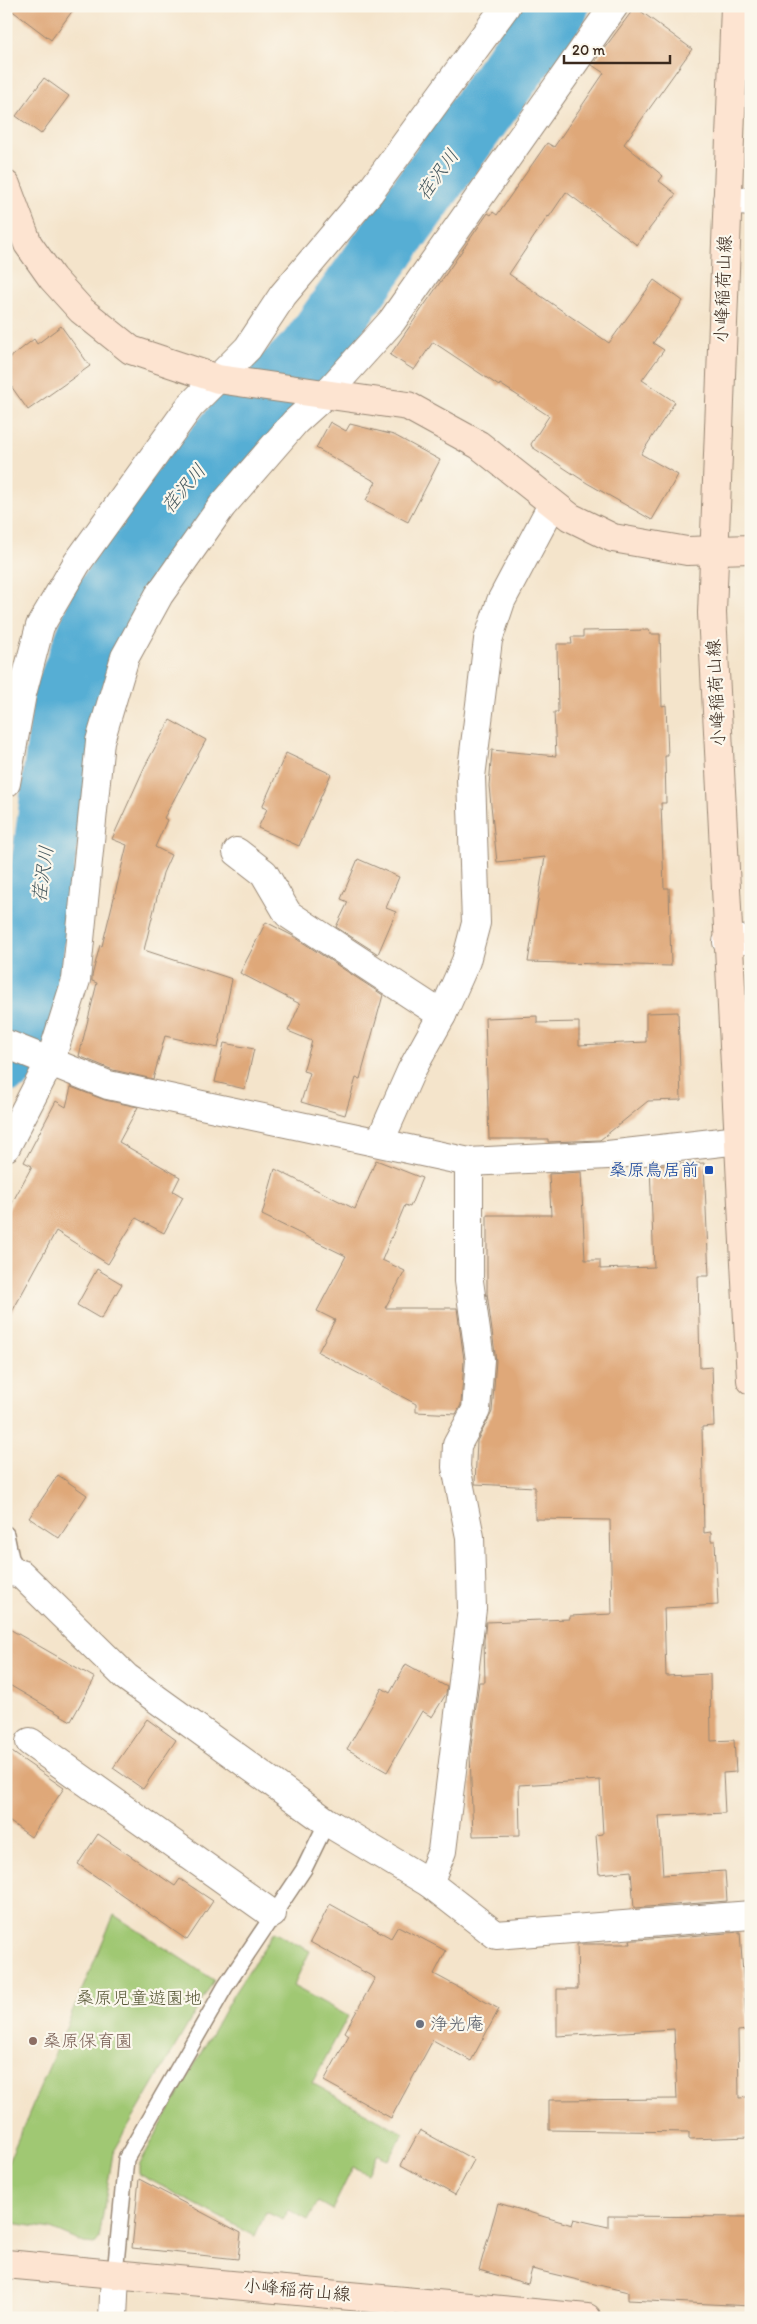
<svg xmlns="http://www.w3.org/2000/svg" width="757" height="2324" viewBox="0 0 757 2324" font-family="Itim,'Klee One',sans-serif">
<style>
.green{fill:#a0c873;stroke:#6e7948}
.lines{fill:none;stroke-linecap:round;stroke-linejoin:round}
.river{stroke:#57aed4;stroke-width:64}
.building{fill:#dfa879}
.lane-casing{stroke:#988774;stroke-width:18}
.street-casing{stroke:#988774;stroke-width:30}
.secondary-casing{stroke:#988774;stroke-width:30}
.lane{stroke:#fff;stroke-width:15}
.street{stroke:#fff;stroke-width:28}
.secondary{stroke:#fde4d1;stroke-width:28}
.transit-dot{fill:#1a4fb4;stroke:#fbf7ec;stroke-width:2}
.worship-dot{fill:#6b7280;stroke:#fbf7ec;stroke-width:2}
.education-dot{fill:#8d6e63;stroke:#fbf7ec;stroke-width:2}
.labels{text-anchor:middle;stroke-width:4.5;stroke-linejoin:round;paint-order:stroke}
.street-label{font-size:18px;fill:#3b2a1e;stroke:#fbf7ec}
.transit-label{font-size:18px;fill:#164399;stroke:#fbf7ec;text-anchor:end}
.park-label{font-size:18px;fill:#595938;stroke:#fbf7ec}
.worship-label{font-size:18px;fill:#5b616d;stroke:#fbf7ec;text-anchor:start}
.education-label{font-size:18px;fill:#785e54;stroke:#fbf7ec;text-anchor:start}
.water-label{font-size:19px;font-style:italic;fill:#45585e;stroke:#fbf7ec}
</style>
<rect width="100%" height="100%" fill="#fbf7ec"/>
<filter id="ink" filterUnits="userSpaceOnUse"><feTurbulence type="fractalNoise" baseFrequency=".02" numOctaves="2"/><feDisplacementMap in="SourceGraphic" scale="10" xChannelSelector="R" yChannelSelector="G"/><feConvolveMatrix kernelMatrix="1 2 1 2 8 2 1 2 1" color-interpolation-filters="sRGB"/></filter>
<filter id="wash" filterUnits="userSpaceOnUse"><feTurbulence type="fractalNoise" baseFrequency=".0096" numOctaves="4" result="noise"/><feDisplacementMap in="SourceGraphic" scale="20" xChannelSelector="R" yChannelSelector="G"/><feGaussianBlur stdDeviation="1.12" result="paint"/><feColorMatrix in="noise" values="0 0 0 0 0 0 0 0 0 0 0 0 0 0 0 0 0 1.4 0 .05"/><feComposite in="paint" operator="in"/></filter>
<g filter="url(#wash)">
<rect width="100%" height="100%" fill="#f4e4cb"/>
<g class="green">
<polygon points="114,1915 214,1980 113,2153 99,2239 95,2244 84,2243 51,2229 6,2222 6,2167"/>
<polygon points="274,1932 310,1951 293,1986 348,2016 312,2083 403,2133 388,2160 378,2154 368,2174 353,2167 332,2210 318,2202 308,2220 289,2210 283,2220 266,2212 255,2236 139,2174 139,2165 233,1995"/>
</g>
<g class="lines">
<polyline class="river" points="6,1061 24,1012 65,697 100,608 156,521 235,426 309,353 557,6"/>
</g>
<g id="blocks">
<g class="building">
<polygon points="6,6 76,6 51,40"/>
<polygon points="635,7 692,49 624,144 663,176 659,181 676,194 637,245 566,192 549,217 548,216 509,274 609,343 654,280 683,301 653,343 664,350 642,380 675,402 641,454 678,475 652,520 587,483 532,447 531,444 549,416 500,384 499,386 433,342 414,370 390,355 488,213 491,215 493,212 497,215 547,143 554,147 604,73 592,65"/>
<polygon points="44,78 69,96 41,134 16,116"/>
<polygon points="61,326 90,366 28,410 6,379 6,361 34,339 37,344"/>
<polygon points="330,422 346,431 350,424 394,435 440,460 408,522 366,500 376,482 316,448"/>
<polygon points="649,630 650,634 660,634 662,706 666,705 668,756 665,756 666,803 661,803 664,888 669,888 671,966 528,962 545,857 497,862 489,786 492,750 556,756 554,712 558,712 557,644 572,644 571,637 583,637 583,631"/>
<polygon points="170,720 206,740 164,818 167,820 155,847 171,855 163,873 144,950 232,979 218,1048 165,1036 153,1079 113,1070 79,1056 97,983 92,981 92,976 100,945 102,946 127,845 112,839 145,766"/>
<polygon points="286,753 331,774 299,846 258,828 267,809 262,807"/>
<polygon points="358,859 399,877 386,908 396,912 378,954 336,927 348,902 341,899"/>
<polygon points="266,922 293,936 383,995 360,1079 356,1078 345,1115 301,1102 310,1073 303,1071 312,1041 288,1031 300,1004 240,973"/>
<polygon points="678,1012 681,1100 648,1101 600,1140 548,1142 548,1139 489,1139 485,1018 537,1016 537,1023 579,1022 579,1045 646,1042 646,1013"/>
<polygon points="224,1043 254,1049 245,1089 215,1082"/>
<polygon points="71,1087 105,1100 138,1107 119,1142 180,1177 173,1191 183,1197 164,1233 136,1218 108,1264 56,1231 6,1323 6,1214 32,1166 24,1162 56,1101 66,1107"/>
<polygon points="376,1160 422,1178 410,1207 405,1205 382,1260 405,1271 385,1308 457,1308 464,1360 461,1405 456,1414 416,1412 416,1404 318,1352 335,1320 317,1311 346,1256 262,1215 275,1169 355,1209"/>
<polygon points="704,1163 709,1276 698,1276 700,1368 712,1367 714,1426 702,1427 704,1533 711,1532 711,1541 715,1541 718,1605 664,1608 666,1676 710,1674 711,1741 734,1740 736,1772 723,1773 725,1813 659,1816 663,1875 725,1871 727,1901 634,1908 631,1871 599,1874 596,1835 603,1834 600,1780 519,1785 520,1835 473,1836 470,1754 479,1682 485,1682 484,1640 486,1622 570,1619 570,1616 612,1614 610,1520 535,1519 535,1487 475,1484 477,1441 492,1412 496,1361 487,1293 487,1215 551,1215 549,1174 581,1172 585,1260 600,1260 600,1269 654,1267 650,1166"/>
<polygon points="97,1269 122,1284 101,1319 77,1305"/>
<polygon points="58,1475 87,1495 59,1538 29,1518"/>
<polygon points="6,1627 95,1678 71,1721 6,1683"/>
<polygon points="406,1664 447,1687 446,1694 432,1717 422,1711 387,1772 347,1749 382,1688 390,1693"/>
<polygon points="147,1719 176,1740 143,1789 113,1768"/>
<polygon points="6,1748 64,1788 31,1837 6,1819"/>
<polygon points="98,1834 175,1886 180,1879 213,1901 187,1940 78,1864"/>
<polygon points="330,1904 391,1938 398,1926 446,1951 434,1974 499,2009 471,2061 433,2040 391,2118 324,2081 349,2035 345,2032 375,1978 310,1942"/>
<polygon points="740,1932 747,2030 738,2031 739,2098 751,2097 751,2137 689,2139 689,2132 549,2130 549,2100 677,2099 674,2029 557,2036 557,1989 578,1989 577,1944 631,1944 630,1940 637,1940"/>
<polygon points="420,2130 474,2160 455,2195 401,2165"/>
<polygon points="139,2179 241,2233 238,2259 132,2248"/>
<polygon points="498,2203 572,2225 574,2219 608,2227 608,2216 751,2217 751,2306 628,2300 628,2292 532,2269 528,2284 479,2270"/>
</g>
</g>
</g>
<g filter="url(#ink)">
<use href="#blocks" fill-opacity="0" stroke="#988774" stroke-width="1"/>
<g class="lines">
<g class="lane-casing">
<g id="lane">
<polyline points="6,1534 11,1558 21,1574"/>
<polyline points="115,2274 126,2159 225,1987 304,1869 327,1822"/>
</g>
</g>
<g class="street-casing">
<g id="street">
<polyline points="727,200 751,202"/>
<polyline points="6,783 22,694 40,626 77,563 190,406 248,348 283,295 370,192 506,6"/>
<polyline points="237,852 264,873 288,914 442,1015"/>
<polyline points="727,942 751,939"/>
<polyline points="6,1044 108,1085 469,1162 608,1155 739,1140"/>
<polyline points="380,1141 411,1071 442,1015 466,961 476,923 471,777 488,640 501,601 552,505"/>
<polyline points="6,1147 50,1062 76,980 100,741 125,657 159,595 222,506 295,422 327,393 392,321 614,6"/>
<polyline points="469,1162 469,1281 480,1360 476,1410 457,1445 456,1467 470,1537 472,1609 442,1851 429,1883 496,1935 751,1915"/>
<polyline points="6,1571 21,1574 126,1677 327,1822 429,1883"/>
<polyline points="30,1742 272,1914"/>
<polyline points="113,2318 115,2274"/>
</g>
</g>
<g class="secondary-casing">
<g id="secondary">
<polyline points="735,6 712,613 751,1380"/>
<polyline points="6,185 28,244 52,278 81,310 131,350 218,379 408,406 479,445 570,517 613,538 687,551 751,549"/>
<polyline points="6,2264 587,2318"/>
</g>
</g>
<use href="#lane" class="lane"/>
<use href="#street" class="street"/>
<use href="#secondary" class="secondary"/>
</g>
</g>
<rect class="transit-dot" x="704" y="1165" width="10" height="10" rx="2.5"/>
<circle class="worship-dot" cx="420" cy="2024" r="5"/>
<circle class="education-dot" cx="33" cy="2041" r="5"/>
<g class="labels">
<g class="street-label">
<text transform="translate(723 289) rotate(-88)" y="6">小峰稲荷山線</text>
<text transform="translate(716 693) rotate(-93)" y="6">小峰稲荷山線</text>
<text transform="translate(297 2290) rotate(5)" y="6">小峰稲荷山線</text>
</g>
<g class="transit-label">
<text x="699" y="1176">桑原鳥居前</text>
</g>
<g class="park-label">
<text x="139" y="2004">桑原児童遊園地</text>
</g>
<g class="worship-label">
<text x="430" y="2030">浄光庵</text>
</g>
<g class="education-label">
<text x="43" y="2047">桑原保育園</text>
</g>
<g class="water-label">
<text transform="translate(437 174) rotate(-54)" y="7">荏沢川</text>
<text transform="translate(183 488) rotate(-50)" y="7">荏沢川</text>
<text transform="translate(42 874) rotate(-82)" y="7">荏沢川</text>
</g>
</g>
<rect width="757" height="2324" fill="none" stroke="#fbf7ec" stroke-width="25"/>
<path d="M564 55v8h106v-8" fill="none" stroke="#3b2a1e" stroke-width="2.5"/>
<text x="572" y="55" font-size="15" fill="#3b2a1e" stroke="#fbf7ec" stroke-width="4" paint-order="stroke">20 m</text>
</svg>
